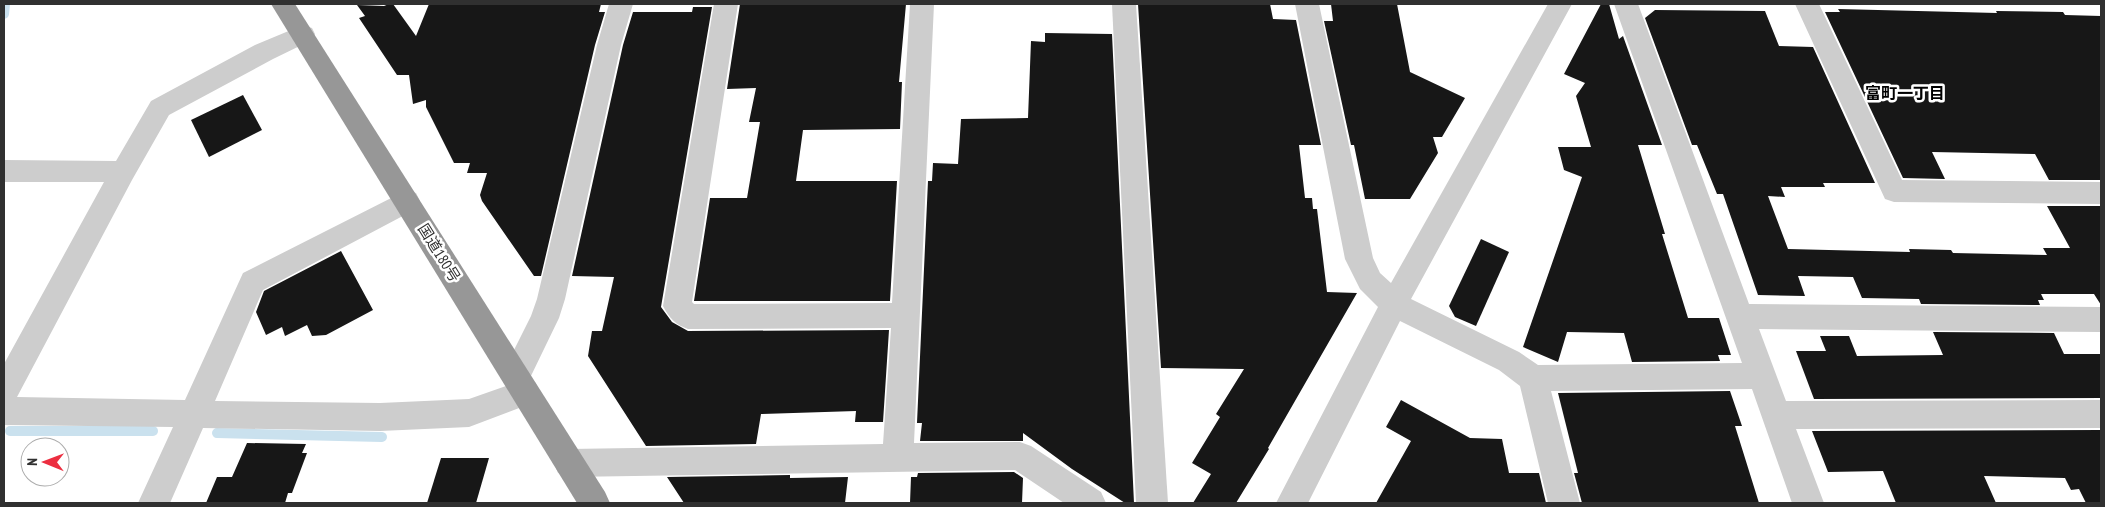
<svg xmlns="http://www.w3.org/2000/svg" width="2105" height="507" viewBox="0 0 2105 507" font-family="'PT Sans Narrow','Noto Sans JP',sans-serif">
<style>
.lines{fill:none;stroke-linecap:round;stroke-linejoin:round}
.stream{stroke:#cae1ee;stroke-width:10}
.building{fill:#171717}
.minor{fill:#cdcdcd;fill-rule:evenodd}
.highway{fill:#979797;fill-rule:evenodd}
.labels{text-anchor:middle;stroke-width:5;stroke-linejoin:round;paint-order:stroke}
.street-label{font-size:15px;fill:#303030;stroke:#fff}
.neighbourhood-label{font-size:16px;font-weight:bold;fill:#000;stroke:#fff}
</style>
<rect width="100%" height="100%" fill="#fff"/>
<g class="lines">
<g class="stream">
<polyline points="4,14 5,4"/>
<polyline points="10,431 153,431"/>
<polyline points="217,433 382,437"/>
</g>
</g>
<g class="building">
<polygon points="389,4 393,4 416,36 429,4 601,4 599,12 605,12 595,45 541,276 534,276 482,201 480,195 487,173 467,173 470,163 454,163 426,107 426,100 413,104 409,75 397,75 359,18 365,16 357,5 384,6"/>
<polygon points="740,4 906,4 899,82 902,82 900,129 803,130 796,181 897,181 890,301 694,301 710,198 747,198 760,122 749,122 756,88 727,89"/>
<polygon points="1138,4 1270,4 1273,19 1296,20 1321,145 1299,145 1305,198 1312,198 1313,209 1317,209 1327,292 1357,293 1268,448 1269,449 1236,503 1193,503 1211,474 1192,463 1220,417 1216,414 1244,369 1161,368"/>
<polygon points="1331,4 1397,4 1410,72 1465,98 1442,137 1433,137 1438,153 1410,199 1365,199 1354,145 1351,145 1324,21 1333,21"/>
<polygon points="1601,4 1609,4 1619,39 1623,36 1662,145 1638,145 1665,234 1662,234 1688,318 1719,318 1731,355 1718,355 1720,361 1632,362 1624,333 1567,332 1558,362 1523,347 1582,177 1564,170 1558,147 1591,147 1576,96 1585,83 1564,74"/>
<polygon points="693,7 712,7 661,307 672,322 688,331 889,330 883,422 855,422 856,411 761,414 756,444 646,446 588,356 592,331 602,331 614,277 572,276 623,45 633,12 692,12"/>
<polygon points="1838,9 1997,13 1996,11 2063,12 2065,15 2101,16 2101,180 2049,180 2035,154 1932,152 1945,179 1903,178 1825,12 1840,12"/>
<polygon points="1655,10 1765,11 1779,46 1813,47 1875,183 1823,183 1825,187 1781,187 1785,197 1768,196 1788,249 1910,252 1909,249 1951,250 1953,253 2047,255 2043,248 2070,248 2047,206 2101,206 2101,305 2094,294 2041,294 2044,300 2038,300 2040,305 1921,304 1919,299 1862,298 1853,277 1798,276 1805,296 1758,295 1723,194 1717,194 1697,145 1692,145 1645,18"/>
<polygon points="1045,33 1112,34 1134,503 1125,503 1072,469 1023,433 1023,441 920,441 922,423 917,423 928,181 932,181 933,163 958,164 961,119 1028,118 1031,41 1045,42"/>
<polygon points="243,95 262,130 209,157 191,120"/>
<polygon points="1481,239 1509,252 1476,326 1455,317 1449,306"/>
<polygon points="341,251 373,310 326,335 312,336 307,325 285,336 282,327 266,335 256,312 264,291"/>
<polygon points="1933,332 2054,333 2064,354 2101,354 2101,398 1814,399 1796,351 1826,351 1820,336 1849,336 1857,356 1943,355"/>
<polygon points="1730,391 1742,426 1735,426 1759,503 1582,503 1574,473 1578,473 1558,393"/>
<polygon points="1401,400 1470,438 1502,439 1509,473 1539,473 1546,503 1376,503 1411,441 1386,427"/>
<polygon points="2101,430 2101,503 2086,503 2079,489 2071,490 2065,478 1984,476 1996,503 1896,503 1883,471 1828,472 1812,431"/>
<polygon points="247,443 306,444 302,453 307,453 292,493 288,493 285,503 206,503 217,477 232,477"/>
<polygon points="441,458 489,458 476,503 427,503"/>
<polygon points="1014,472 1023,478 1022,503 910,503 911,477 917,477 918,473"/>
<polygon points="790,475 790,478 848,477 845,503 684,503 667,477"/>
</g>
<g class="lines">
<g class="minor">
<polygon points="609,4 633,4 621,45 565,299 559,318 529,380 535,382 540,392 535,402 469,427 380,431 203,428 170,503 138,503 173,427 4,425 4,364 104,182 4,182 4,160 116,161 151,101 255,45 303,25 312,28 315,34 312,40 273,59 169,115 132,180 17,397 185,400 243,273 407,190 416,193 420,201 416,209 263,290 215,401 380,403 469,399 506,386 501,376 531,316 537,299 597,45"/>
<path d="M 714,4 L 738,4 L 692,302 L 694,304 L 892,303 L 910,4 L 934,4 L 914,443 L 1020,442 L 1031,446 L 1101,492 L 1106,503 L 1064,503 L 1015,470 L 569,477 L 558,473 L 554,463 L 558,453 L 569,449 L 883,444 L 891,328 L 688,329 C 676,325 669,318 663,306 Z"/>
<polygon points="1112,4 1136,4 1168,503 1136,503"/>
<polygon points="1295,4 1319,4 1373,258 1380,273 1391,283 1548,4 1572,4 1411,299 1519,352 1538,365 1742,363 1614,4 1638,4 1749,304 2101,307 2101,332 1759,329 1786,401 2101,400 2101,428 1796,429 1824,503 1792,503 1752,389 1551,391 1580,503 1548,503 1520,386 1499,370 1400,321 1308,503 1276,503 1378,307 1360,289 1345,259"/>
<polygon points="1795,4 1819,4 1902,180 2101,182 2101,204 1894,202 1885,199"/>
</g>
<polygon class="highway" points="271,4 295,4 605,492 610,503 577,503"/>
</g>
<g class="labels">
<g class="street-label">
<text transform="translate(439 253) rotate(58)" y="5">国道180号</text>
</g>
<g class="neighbourhood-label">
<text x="1905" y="99">富町一丁目</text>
</g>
</g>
<rect width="2105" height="507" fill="none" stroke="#303030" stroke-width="10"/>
<g transform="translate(45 462) rotate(271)"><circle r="24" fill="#ffffff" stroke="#acacac"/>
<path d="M0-4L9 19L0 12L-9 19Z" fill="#ec2e40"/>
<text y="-8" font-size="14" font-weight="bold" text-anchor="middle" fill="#303030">N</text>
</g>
</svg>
